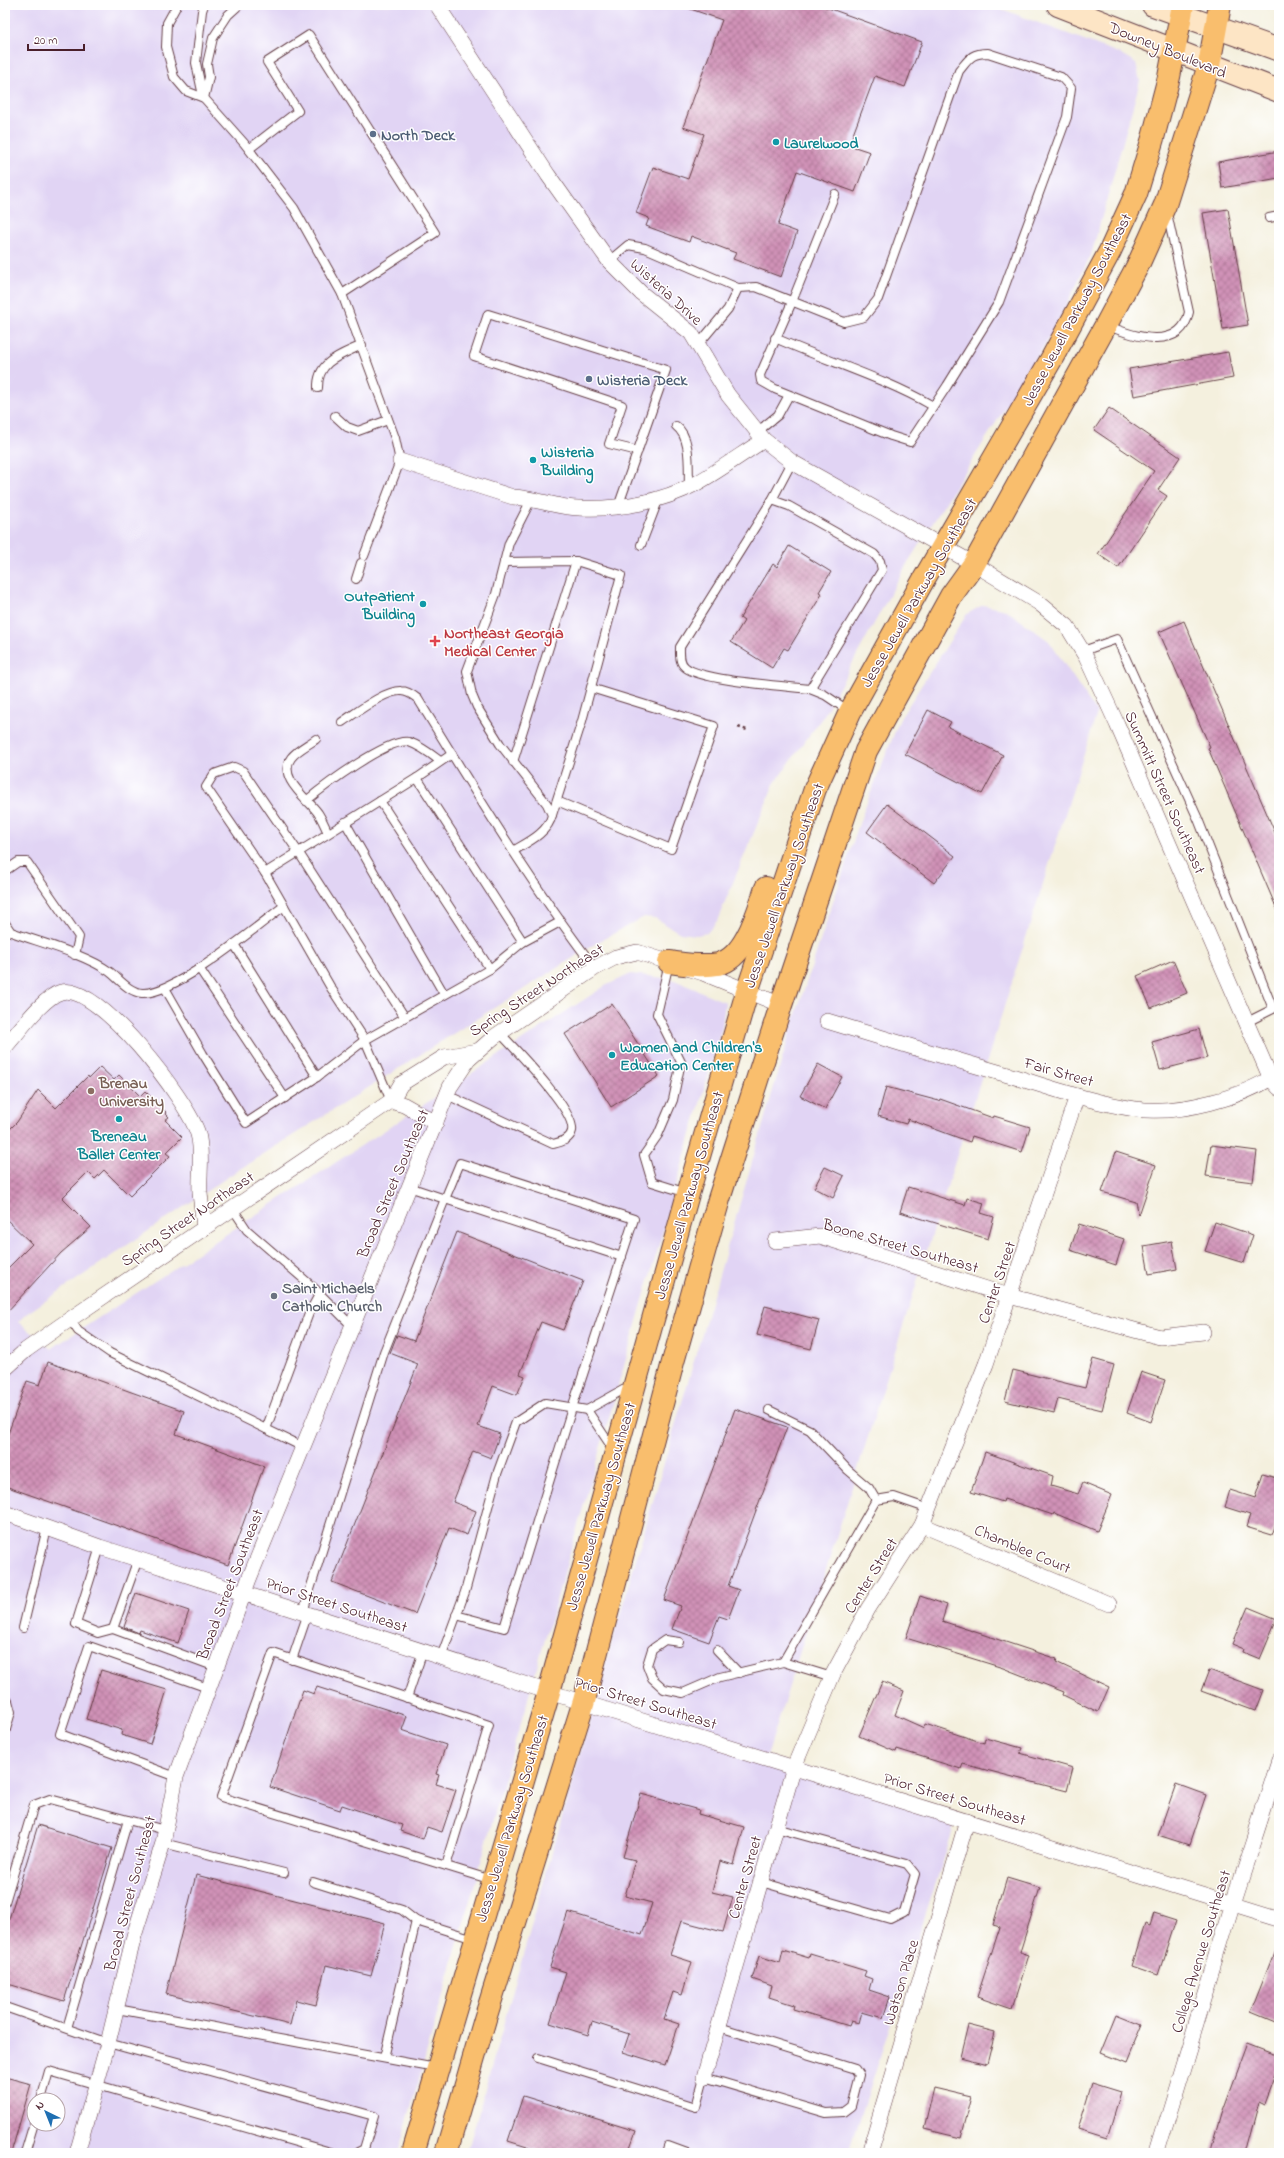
<svg xmlns="http://www.w3.org/2000/svg" width="1284" height="2158" viewBox="0 0 1284 2158" font-family="'Indie Flower',sans-serif">
<style>
.built{fill:#e1d4f4;fill-rule:evenodd}
.building{fill:url(#building-cross-hatch)}
.lines{fill:none;stroke-linecap:round;stroke-linejoin:round}
.lane-casing{stroke:#643e46;stroke-width:10}
.street-casing{stroke:#643e46;stroke-width:16}
.secondary-casing{stroke:#643e46;stroke-width:24}
.primary-casing{stroke:#643e46;stroke-width:24}
.path{stroke:#643e46;stroke-width:2.5;stroke-dasharray:3 3;stroke-linecap:butt}
.lane{stroke:#fff;stroke-width:8}
.street{stroke:#fff;stroke-width:15}
.secondary{stroke:#fde5c5;stroke-width:22}
.primary{stroke:#f9be6d;stroke-width:22}
.service-dot{fill:#5c6f8a;stroke:#fff;stroke-width:1.5}
.culture-dot{fill:#0f9aa8;stroke:#fff;stroke-width:1.5}
.health-dot{fill:#e0444e;stroke:#fff;stroke-width:1.5}
.education-dot{fill:#8d6e63;stroke:#fff;stroke-width:1.5}
.worship-dot{fill:#6b7280;stroke:#fff;stroke-width:1.5}
.labels{text-anchor:middle;stroke-width:3;stroke-linejoin:round;paint-order:stroke}
.street-label{font-size:16px;fill:#4a1f2b;stroke:#fff}
.service-label{font-size:16px;font-weight:bold;fill:#4e5e75;stroke:#fff;text-anchor:start}
.culture-label{font-size:16px;font-weight:bold;fill:#0d838f;stroke:#fff;text-anchor:start}
.health-label{font-size:16px;font-weight:bold;fill:#be3a42;stroke:#fff;text-anchor:start}
.education-label{font-size:16px;font-weight:bold;fill:#785e54;stroke:#fff;text-anchor:start}
.worship-label{font-size:16px;font-weight:bold;fill:#5b616d;stroke:#fff;text-anchor:start}
</style>
<defs>
<pattern id="building-cross-hatch" width="8" height="8" patternUnits="userSpaceOnUse"><rect width="8" height="8" fill="#d092b7"/><path d="M0 0l8 8M0 8l8-8" fill="none" stroke="#ab7795"/></pattern>
</defs>
<rect width="100%" height="100%" fill="#fff"/>
<filter id="ink" filterUnits="userSpaceOnUse"><feTurbulence type="fractalNoise" baseFrequency=".025" numOctaves="2"/><feDisplacementMap in="SourceGraphic" scale="8" xChannelSelector="R" yChannelSelector="G"/><feConvolveMatrix kernelMatrix="1 2 1 2 8 2 1 2 1" color-interpolation-filters="sRGB"/></filter>
<filter id="wash" filterUnits="userSpaceOnUse"><feTurbulence type="fractalNoise" baseFrequency=".012" numOctaves="4" result="noise"/><feDisplacementMap in="SourceGraphic" scale="16" xChannelSelector="R" yChannelSelector="G"/><feGaussianBlur stdDeviation="0.9" result="paint"/><feColorMatrix in="noise" values="0 0 0 0 0 0 0 0 0 0 0 0 0 0 0 0 0 1.4 0 .05"/><feComposite in="paint" operator="in"/></filter>
<g filter="url(#wash)">
<rect width="100%" height="100%" fill="#f4f0de"/>
<g class="built">
<path d="M 5,5 L 991,5 L 1121,54 L 1136,63 L 1140,81 L 1092,252 L 1056,327 L 905,567 L 824,715 L 774,784 L 717,921 L 707,933 L 697,935 L 680,933 L 655,918 L 644,917 L 598,942 L 232,1174 L 26,1314 L 18,1322 L 51,1349 L 605,986 L 631,974 L 672,979 L 725,1002 L 722,1027 L 504,1781 L 398,2153 L 5,2153 L 5,1008 L 15,997 L 5,1007 ZM 34,2100 L 58,2100 L 58,2124 L 34,2124 Z"/>
<polygon points="983,605 1006,610 1049,641 1097,713 767,1756 958,1814 849,2153 467,2153 607,1659 790,1032 863,812 900,719 967,614"/>
</g>
<g id="blocks">
<g class="building">
<polygon points="685,5 820,5 922,42 905,87 875,76 849,145 870,152 855,192 797,171 778,225 797,232 781,277 733,259 736,253 691,236 689,242 646,226 649,218 636,213 653,167 688,179 704,134 683,127 722,20 685,7"/>
<polygon points="1279,151 1279,178 1222,188 1218,162"/>
<polygon points="1228,209 1248,325 1223,329 1203,213"/>
<polygon points="1228,352 1233,378 1134,396 1129,369"/>
<polygon points="1109,408 1180,457 1158,490 1167,496 1118,568 1098,554 1154,471 1094,430"/>
<polygon points="789,546 831,572 819,592 822,594 788,650 784,648 772,668 731,642 744,621 740,618 773,564 777,567"/>
<polygon points="1184,621 1279,842 1279,914 1208,748 1210,747 1159,632"/>
<polygon points="928,710 951,722 948,727 1003,755 982,794 905,754"/>
<polygon points="887,804 955,856 934,883 867,832"/>
<polygon points="1173,960 1187,993 1151,1008 1137,976"/>
<polygon points="612,1004 659,1076 611,1107 565,1034"/>
<polygon points="1199,1029 1207,1058 1160,1070 1152,1042"/>
<polygon points="818,1064 842,1077 825,1109 800,1096"/>
<polygon points="100,1067 114,1080 119,1075 140,1096 145,1091 166,1112 165,1113 169,1117 165,1120 182,1137 166,1153 170,1156 130,1196 104,1170 95,1179 88,1172 62,1198 91,1227 61,1253 5,1314 5,1271 32,1244 5,1218 5,1134 17,1122 38,1090 56,1108 88,1076 89,1078"/>
<polygon points="886,1087 939,1101 940,1099 993,1118 994,1116 1030,1127 1022,1152 972,1136 970,1142 908,1119 906,1124 878,1116"/>
<polygon points="1211,1145 1257,1151 1253,1182 1206,1176"/>
<polygon points="1116,1152 1156,1165 1139,1215 1136,1202 1102,1192"/>
<polygon points="825,1167 844,1176 833,1198 814,1188"/>
<polygon points="908,1187 965,1205 967,1198 984,1203 981,1213 994,1217 988,1239 900,1212"/>
<polygon points="1215,1222 1253,1235 1244,1263 1205,1251"/>
<polygon points="1079,1224 1124,1239 1116,1265 1070,1250"/>
<polygon points="457,1232 583,1281 563,1330 541,1322 520,1374 525,1376 517,1395 493,1386 478,1426 500,1434 491,1458 473,1451 453,1502 476,1511 467,1535 449,1528 415,1614 332,1582 418,1364 390,1353 397,1335 414,1341"/>
<polygon points="1172,1241 1177,1269 1149,1274 1144,1246"/>
<polygon points="765,1306 819,1320 811,1349 757,1335"/>
<polygon points="1093,1359 1114,1365 1102,1410 1058,1399 1054,1413 1005,1401 1013,1370 1085,1388"/>
<polygon points="48,1362 184,1411 176,1434 264,1466 228,1565 5,1486 5,1442 27,1381 40,1385"/>
<polygon points="1141,1372 1165,1380 1151,1422 1127,1413"/>
<polygon points="735,1409 787,1427 728,1586 739,1590 728,1619 719,1616 709,1642 672,1629 681,1606 664,1600"/>
<polygon points="985,1452 1053,1476 1051,1486 1078,1494 1083,1483 1112,1495 1097,1531 1054,1513 1053,1515 1004,1499 1003,1502 971,1492"/>
<polygon points="1263,1474 1279,1479 1279,1515 1272,1535 1246,1527 1250,1515 1225,1507 1230,1490 1255,1498"/>
<polygon points="136,1593 189,1611 178,1643 140,1630 139,1633 124,1627"/>
<polygon points="920,1596 947,1605 942,1621 1057,1659 1056,1662 1109,1687 1098,1712 1063,1695 1064,1692 1003,1668 906,1638"/>
<polygon points="1248,1607 1277,1619 1260,1659 1243,1652 1244,1649 1232,1644"/>
<polygon points="101,1670 167,1690 150,1744 121,1735 122,1730 86,1719"/>
<polygon points="1209,1670 1263,1690 1255,1711 1201,1691"/>
<polygon points="882,1682 904,1691 895,1715 924,1728 925,1724 984,1743 985,1738 1022,1748 1020,1753 1073,1768 1067,1791 963,1764 961,1769 897,1749 896,1752 859,1736"/>
<polygon points="317,1687 407,1716 402,1730 446,1745 436,1774 439,1775 436,1784 456,1790 442,1832 427,1827 423,1839 400,1831 402,1825 342,1805 340,1810 270,1787 303,1690 314,1694"/>
<polygon points="1176,1784 1206,1795 1189,1845 1158,1835"/>
<polygon points="641,1794 699,1810 698,1814 744,1827 734,1865 720,1861 712,1892 733,1897 723,1932 681,1921 670,1955 692,1962 682,1995 673,1992 664,2019 679,2024 665,2065 623,2052 629,2034 592,2022 588,2035 550,2023 566,1972 550,1967 568,1912 642,1935 652,1903 625,1896 635,1860 623,1857"/>
<polygon points="38,1825 112,1848 64,2001 5,1983 5,1932"/>
<polygon points="196,1875 385,1923 371,1976 326,1965 316,2005 296,2000 290,2025 166,1994"/>
<polygon points="1007,1878 1040,1888 1020,1952 1029,1955 1012,2009 977,1997 1000,1927 993,1925"/>
<polygon points="1154,1913 1176,1920 1158,1975 1132,1966 1145,1924 1150,1926"/>
<polygon points="1278,1942 1279,1942 1279,2025 1250,2013"/>
<polygon points="783,1950 809,1958 810,1954 866,1971 864,1976 872,1979 869,1990 890,1997 883,2018 862,2012 859,2023 851,2021 849,2026 793,2009 794,2005 769,1997 772,1986 752,1979 759,1956 780,1963"/>
<polygon points="1117,2014 1142,2024 1126,2063 1101,2053"/>
<polygon points="968,2025 995,2032 987,2064 960,2057"/>
<polygon points="1248,2044 1279,2056 1279,2064 1264,2104 1258,2101 1244,2153 1211,2153 1222,2114"/>
<polygon points="5,2077 31,2084 11,2153 5,2153"/>
<polygon points="1092,2083 1121,2092 1107,2138 1078,2129"/>
<polygon points="934,2088 972,2097 961,2138 924,2129"/>
<polygon points="523,2096 636,2131 628,2153 546,2153 508,2141"/>
</g>
</g>
</g>
<g filter="url(#ink)">
<use href="#blocks" fill-opacity="0" stroke="#643e46" stroke-width="1"/>
<g class="lines">
<g class="lane-casing">
<g id="lane">
<polyline points="177,5 167,23 166,47 174,77 186,91 204,98 244,143 294,208 342,294 395,438 400,461 364,556"/>
<polyline points="203,96 196,63 202,11 204,5"/>
<polyline points="204,98 209,77 207,64 213,38 228,15 239,5"/>
<polyline points="249,149 298,111 267,62 309,35 435,233 342,294"/>
<polyline points="1269,218 1279,216"/>
<polyline points="609,261 628,245 645,248 738,288"/>
<path d="M 1106,325 C 1132,336 1181,353 1189,312 L 1167,213"/>
<path d="M 775,338 C 827,361 884,378 933,406"/>
<path d="M 697,346 L 728,309 L 738,288 L 756,287 L 844,322 L 864,317 L 878,299 L 959,71 C 969,59 971,53 988,53 L 1061,77 L 1071,88 L 1067,117 L 999,302 L 947,386 L 910,442 L 891,436 L 775,389 L 761,381 L 760,375 L 792,302 L 835,194"/>
<path d="M 318,388 C 317,361 341,355 362,345"/>
<polyline points="335,416 347,427 358,431 388,420"/>
<path d="M 676,426 C 692,438 688,468 689,486"/>
<polyline points="757,432 778,415 789,395"/>
<path d="M 792,462 L 772,500 L 680,647 C 680,654 679,662 685,667 C 701,681 786,686 810,689 L 825,695 L 849,711"/>
<polyline points="772,500 789,506 874,554 880,561 882,570 810,689"/>
<polyline points="618,507 666,370 488,314 474,356 622,405 609,444 638,451"/>
<polyline points="641,545 659,498"/>
<polyline points="504,562 576,561 513,762"/>
<polyline points="356,579 361,563"/>
<polyline points="1083,651 1117,639 1198,819 1273,1009 1247,1022"/>
<path d="M 342,722 C 356,713 385,690 401,691 C 407,691 413,695 418,699 C 474,790 530,883 595,968"/>
<path d="M 316,739 C 308,745 297,750 291,758 C 277,778 308,799 318,813 C 322,819 325,826 328,833"/>
<polyline points="417,778 523,942"/>
<path d="M 306,801 C 323,787 389,737 409,742 C 421,746 431,754 440,761"/>
<polyline points="380,801 490,969"/>
<polyline points="557,801 671,849 714,726 591,688"/>
<polyline points="552,815 582,721 621,575 576,561"/>
<polyline points="345,822 444,994"/>
<path d="M 513,851 C 528,842 548,833 552,815 L 547,804 L 500,744 L 477,707 L 472,695 L 467,671 L 496,594 L 509,543 L 532,498"/>
<polyline points="5,871 18,862 27,862 79,937 75,955"/>
<polyline points="265,873 417,778 452,754"/>
<path d="M 5,923 L 11,932 C 41,943 85,954 110,972 C 119,979 129,992 142,993 C 175,995 256,927 284,906"/>
<polyline points="234,944 317,1077"/>
<polyline points="669,963 657,1014 681,1062 673,1100 658,1135 644,1155 652,1182 687,1193"/>
<polyline points="199,968 285,1098"/>
<polyline points="165,988 203,1054 246,1123 317,1077 365,1040 490,969 523,942 560,922"/>
<path d="M 447,1095 L 553,1144 C 561,1142 570,1140 572,1131 C 576,1111 515,1049 500,1033"/>
<polyline points="391,1101 365,1040 331,988 265,873 206,787 214,774 234,767 243,771 299,853 404,1016"/>
<polyline points="409,1187 445,1199 460,1163 634,1219 572,1408 504,1628 456,1615"/>
<polyline points="233,1209 247,1230 314,1288 352,1326"/>
<polyline points="70,1319 78,1331 110,1353 303,1447"/>
<polyline points="769,1410 810,1430 848,1470 869,1488 876,1500"/>
<polyline points="266,1429 309,1313 320,1293"/>
<polyline points="613,1449 587,1410 630,1386"/>
<polyline points="100,1547 76,1624 98,1633 113,1629"/>
<polyline points="138,1559 113,1629 216,1667"/>
<polyline points="303,1612 384,1352 445,1199 622,1257"/>
<polyline points="23,1628 47,1528"/>
<polyline points="679,1642 665,1640 652,1649 647,1665 652,1678 664,1689 683,1693 720,1677 783,1662"/>
<polyline points="717,1650 739,1673"/>
<polyline points="441,1657 465,1592 497,1474 516,1422 545,1403 587,1410"/>
<polyline points="292,1660 308,1613"/>
<polyline points="832,1677 783,1662 876,1500 894,1497 929,1509"/>
<polyline points="407,1698 423,1651"/>
<polyline points="5,1700 8,1701 11,1712 5,1733"/>
<polyline points="176,1777 60,1734 89,1646 208,1688"/>
<polyline points="163,1843 284,1873"/>
<polyline points="446,1866 489,1725 273,1653 221,1797 492,1880"/>
<polyline points="313,1882 402,1910 416,1921 474,1939"/>
<polyline points="761,1882 890,1919 904,1912 915,1874 907,1864 776,1828"/>
<polyline points="5,1902 34,1805 50,1799 165,1830"/>
<polyline points="5,2007 108,2043 374,2116 364,2149 356,2153"/>
<polyline points="117,2009 436,2068"/>
<polyline points="67,2028 128,1820"/>
<polyline points="384,2058 416,1921"/>
<polyline points="538,2058 696,2107 704,2077 826,2113 843,2112 851,2106 859,2075 855,2069 719,2027"/>
<polyline points="41,2100 49,2071 334,2153"/>
<polyline points="25,2153 34,2123"/>
<polyline points="666,2153 668,2146 687,2153"/>
</g>
</g>
<g class="street-casing">
<g id="street">
<polyline points="437,5 548,175 609,261 641,293 691,333 728,395 764,440 792,462 974,564 1039,603 1067,626 1086,657 1117,724 1271,1079 1279,1088"/>
<path d="M 400,461 L 513,497 C 536,498 557,508 579,508 C 618,510 662,502 697,483 C 720,470 742,454 764,440"/>
<path d="M 827,1021 C 889,1040 952,1059 1015,1077 C 1054,1089 1094,1103 1135,1109 C 1179,1115 1243,1098 1279,1073"/>
<path d="M 5,1047 C 18,1033 43,997 61,992 C 98,982 188,1101 198,1134 C 203,1152 199,1173 200,1192 C 201,1204 203,1216 204,1228"/>
<polyline points="391,1101 404,1105 436,1123"/>
<polyline points="775,1241 820,1236 1009,1296 1160,1337 1203,1332"/>
<polyline points="5,1369 26,1350 60,1326 391,1101 401,1084 444,1057 477,1051"/>
<polyline points="5,1513 100,1547 549,1692 1279,1918"/>
<polyline points="922,1525 1109,1604"/>
<polyline points="704,2077 794,1767 833,1674 868,1609 922,1525 986,1364 1077,1096"/>
<polyline points="77,2153 108,2043 134,1936 163,1843 176,1777 249,1579 450,1087 468,1060 494,1037 595,968 616,957 637,952 703,973 781,1005"/>
<polyline points="869,2153 967,1821"/>
<polyline points="1157,2153 1233,1903 1279,1761"/>
</g>
</g>
<g class="secondary-casing">
<g id="secondary">
<polyline points="1058,5 1279,91"/>
<polyline points="1153,5 1279,50"/>
</g>
</g>
<g class="primary-casing">
<g id="primary">
<path d="M 669,962 C 685,964 702,967 718,964 C 746,958 758,911 766,888"/>
<polyline points="413,2153 549,1692 688,1194 747,992 815,789 850,712 924,579 1052,358 1110,251 1136,194 1153,138 1169,77 1183,5"/>
<polyline points="446,2153 485,2019 584,1701 673,1362 719,1199 781,1005 866,751 951,596 974,564 1106,325 1138,265 1165,205 1209,65 1220,5"/>
</g>
</g>
<polyline class="path" points="738,727 747,730"/>
<use href="#lane" class="lane"/>
<use href="#street" class="street"/>
<use href="#secondary" class="secondary"/>
<use href="#primary" class="primary"/>
</g>
</g>
<g class="service-dot">
<circle cx="373" cy="134" r="4"/>
<circle cx="589" cy="379" r="4"/>
</g>
<g class="culture-dot">
<circle cx="776" cy="142" r="4"/>
<circle cx="533" cy="460" r="4"/>
<circle cx="423" cy="604" r="4"/>
<circle cx="612" cy="1055" r="4"/>
<circle cx="119" cy="1119" r="4"/>
</g>
<path class="health-dot" d="M433 635h4v4h4v4h-4v4h-4v-4h-4v-4h4z"/>
<circle class="education-dot" cx="91" cy="1091" r="4"/>
<circle class="worship-dot" cx="274" cy="1296" r="4"/>
<g class="labels">
<g class="street-label">
<text transform="translate(1168 49) rotate(22)" y="6">Downey Boulevard</text>
<text transform="translate(667 291) rotate(42)" y="6">Wisteria Drive</text>
<text transform="translate(1076 309) rotate(-62)" y="6">Jesse Jewell Parkway Southeast</text>
<text transform="translate(918 592) rotate(-60)" y="6">Jesse Jewell Parkway Southeast</text>
<text transform="translate(1166 792) rotate(66)" y="6">Summitt Street Southeast</text>
<text transform="translate(783 885) rotate(-71)" y="6">Jesse Jewell Parkway Southeast</text>
<text transform="translate(536 989) rotate(-33)" y="6">Spring Street Northeast</text>
<text transform="translate(1059 1071) rotate(16)" y="6">Fair Street</text>
<text transform="translate(392 1183) rotate(-67)" y="6">Broad Street Southeast</text>
<text transform="translate(688 1195) rotate(-74)" y="6">Jesse Jewell Parkway Southeast</text>
<text transform="translate(187 1218) rotate(-34)" y="6">Spring Street Northeast</text>
<text transform="translate(901 1245) rotate(16)" y="6">Boone Street Southeast</text>
<text transform="translate(996 1282) rotate(-71)" y="6">Center Street</text>
<text transform="translate(600 1506) rotate(-74)" y="6">Jesse Jewell Parkway Southeast</text>
<text transform="translate(1023 1548) rotate(23)" y="6">Chamblee Court</text>
<text transform="translate(870 1575) rotate(-58)" y="6">Center Street</text>
<text transform="translate(229 1584) rotate(-69)" y="6">Broad Street Southeast</text>
<text transform="translate(337 1604) rotate(18)" y="6">Prior Street Southeast</text>
<text transform="translate(646 1702) rotate(17)" y="6">Prior Street Southeast</text>
<text transform="translate(955 1798) rotate(17)" y="6">Prior Street Southeast</text>
<text transform="translate(511 1818) rotate(-73)" y="6">Jesse Jewell Parkway Southeast</text>
<text transform="translate(744 1877) rotate(-74)" y="6">Center Street</text>
<text transform="translate(129 1893) rotate(-75)" y="6">Broad Street Southeast</text>
<text transform="translate(1200 1951) rotate(-73)" y="6">College Avenue Southeast</text>
<text transform="translate(900 1982) rotate(-73)" y="6">Watson Place</text>
</g>
<g class="service-label">
<text x="381" y="140">North Deck</text>
<text x="597" y="385">Wisteria Deck</text>
</g>
<g class="culture-label">
<text x="784" y="148">Laurelwood</text>
<text x="541" y="457">Wisteria<tspan x="541" dy="18">Building</tspan></text>
<text x="415" y="601" text-anchor="end">Outpatient<tspan x="415" dy="18">Building</tspan></text>
<text x="620" y="1052">Women and Children's<tspan x="620" dy="18">Education Center</tspan></text>
<text x="119" y="1141" text-anchor="middle">Breneau<tspan x="119" dy="18">Ballet Center</tspan></text>
</g>
<g class="health-label">
<text x="444" y="638">Northeast Georgia<tspan x="444" dy="18">Medical Center</tspan></text>
</g>
<g class="education-label">
<text x="99" y="1088">Brenau<tspan x="99" dy="18">University</tspan></text>
</g>
<g class="worship-label">
<text x="282" y="1293">Saint Michaels<tspan x="282" dy="18">Catholic Church</tspan></text>
</g>
</g>
<rect width="1284" height="2158" fill="none" stroke="#fff" stroke-width="20"/>
<g transform="translate(46 2112) rotate(317)"><circle r="19" fill="#ffffff" stroke="#b7a5aa"/>
<path d="M0-3L7 15L0 10L-7 15Z" fill="#1f6fb2"/>
<text y="-6" font-size="11" font-weight="bold" text-anchor="middle" fill="#4a1f2b">N</text>
</g>
<path d="M28 44v6h56v-6" fill="none" stroke="#4a1f2b" stroke-width="2"/>
<text x="34" y="44" font-size="12" fill="#4a1f2b" stroke="#ffffff" stroke-width="3" paint-order="stroke">20 m</text>
</svg>
